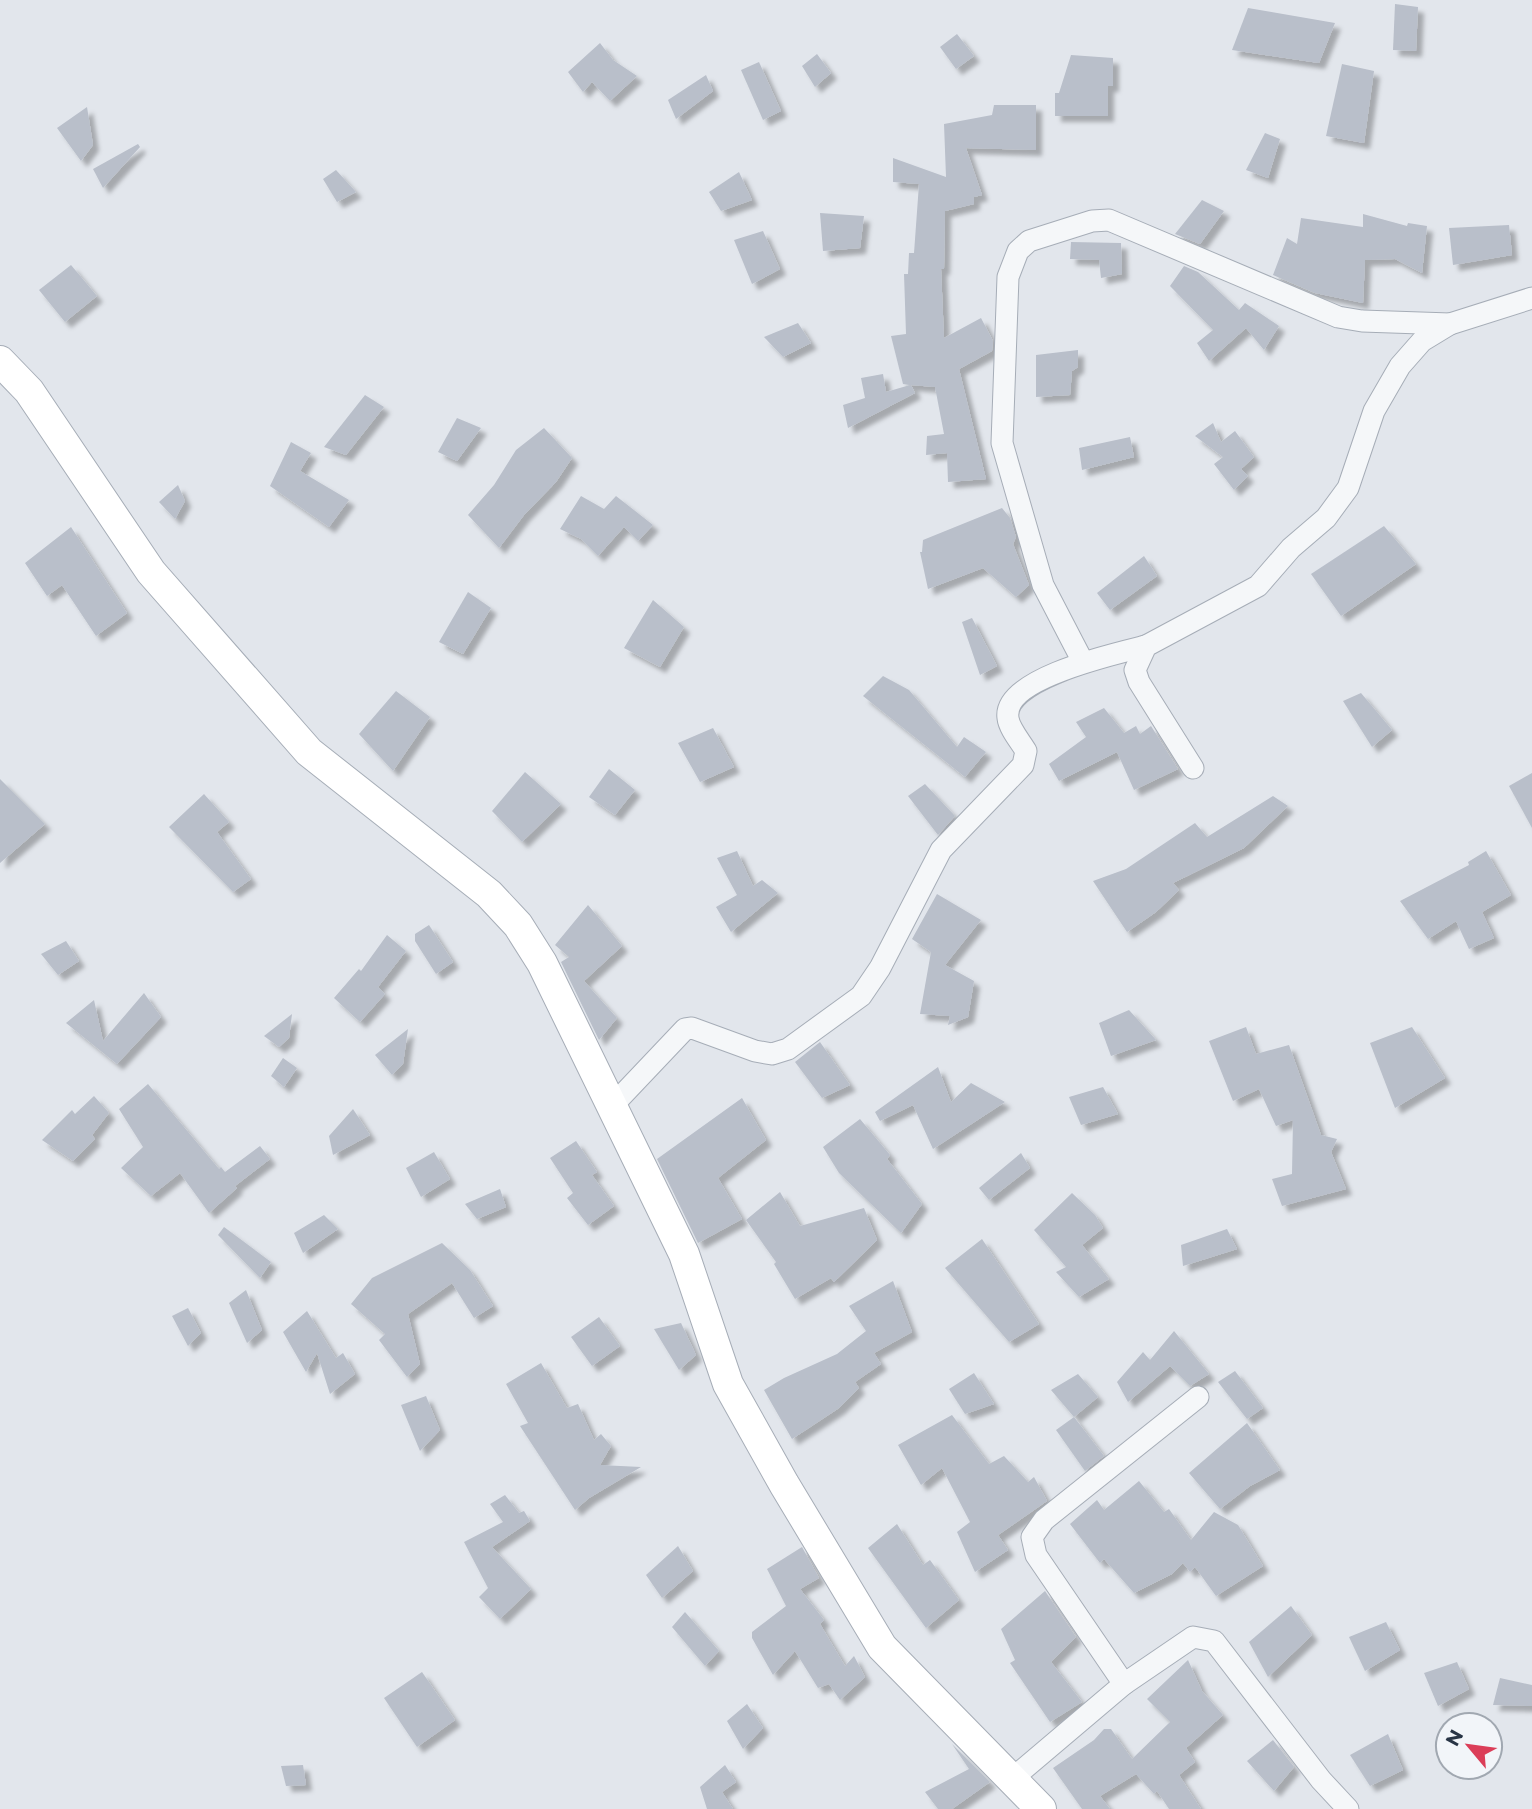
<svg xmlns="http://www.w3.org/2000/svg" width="1532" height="1809" viewBox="0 0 1532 1809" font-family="Montserrat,sans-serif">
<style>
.building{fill:#b9bfca;filter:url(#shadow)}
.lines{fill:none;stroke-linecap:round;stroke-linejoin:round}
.street-casing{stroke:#a6adb7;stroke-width:23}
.secondary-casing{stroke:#a6adb7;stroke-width:32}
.street{stroke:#f5f7f9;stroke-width:21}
.secondary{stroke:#fff;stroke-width:30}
</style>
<defs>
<filter id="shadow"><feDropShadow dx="6" dy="6" stdDeviation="2" flood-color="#0004"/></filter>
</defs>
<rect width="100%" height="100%" fill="#e2e6ec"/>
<g class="building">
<polygon points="1395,4 1418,7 1416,51 1393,50"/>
<polygon points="1248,8 1335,23 1319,63 1232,50"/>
<polygon points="957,34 974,56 956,69 940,47"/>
<polygon points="600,43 613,60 637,76 610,101 592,82 583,92 568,72"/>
<polygon points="817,54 831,73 815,87 802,66"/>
<polygon points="1071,55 1113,58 1113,86 1108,86 1108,116 1055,116 1055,93 1059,93"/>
<polygon points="759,62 781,111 763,120 741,70"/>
<polygon points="1342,64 1374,71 1364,143 1326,136"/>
<polygon points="706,75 713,91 676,119 668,100"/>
<polygon points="994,105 1036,105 1036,150 966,148 982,195 974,197 974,204 945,211 944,269 941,269 944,338 981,318 993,341 992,351 959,369 986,479 948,482 947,453 926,455 927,436 944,434 935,387 911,385 915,393 848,428 843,405 865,398 861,378 883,374 886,392 910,385 903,384 891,336 906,334 904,274 908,274 909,253 914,253 919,184 893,182 893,158 946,177 944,124 992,115"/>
<polygon points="87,107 93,145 81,161 57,128"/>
<polygon points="1265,133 1280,139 1268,178 1246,170"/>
<polygon points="138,144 140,147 103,188 93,169"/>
<polygon points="336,170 356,192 337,202 323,179"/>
<polygon points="739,172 752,200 721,211 709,192"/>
<polygon points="1202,200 1224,211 1200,244 1175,234"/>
<polygon points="820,213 864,216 860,248 823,251"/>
<polygon points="1363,214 1407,226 1408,223 1427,226 1422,273 1395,259 1365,260 1363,303 1315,293 1273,275 1287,238 1297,244 1301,218 1363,227"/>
<polygon points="1509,225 1512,255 1453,265 1449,228"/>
<polygon points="763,231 780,269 752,284 734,240"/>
<polygon points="1071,242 1121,243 1122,274 1101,278 1099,260 1070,259"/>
<polygon points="71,265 97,296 65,322 39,290"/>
<polygon points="1184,266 1198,272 1239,310 1245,303 1279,326 1264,350 1246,328 1209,361 1197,343 1213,330 1170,286"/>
<polygon points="798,323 811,343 783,357 764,337"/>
<polygon points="1078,350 1078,367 1072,371 1070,395 1036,397 1036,355"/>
<polygon points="365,395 384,407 346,455 324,447"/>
<polygon points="457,418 481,428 457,461 438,452"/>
<polygon points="1213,423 1221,442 1235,431 1254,457 1241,469 1248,476 1234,490 1214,464 1223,457 1195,436"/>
<polygon points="544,428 572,458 556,482 524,515 499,548 468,515 494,485 516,450"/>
<polygon points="1130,437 1134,457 1082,470 1079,448"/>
<polygon points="291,442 311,453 300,471 349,500 329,527 270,486"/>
<polygon points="178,485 185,501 175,519 159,502"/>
<polygon points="581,496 604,509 616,496 653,525 638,541 624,527 598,556 581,539 560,529"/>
<polygon points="1002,508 1010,518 1016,537 1013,544 1029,585 1016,597 983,568 928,589 920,552 922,552 923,540"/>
<polygon points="1384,526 1416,564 1341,616 1311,574"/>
<polygon points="71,527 127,613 96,636 62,585 47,596 25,563"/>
<polygon points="1144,556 1157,576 1110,610 1097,593"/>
<polygon points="468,592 491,608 463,654 439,642"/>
<polygon points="653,600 684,627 660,667 624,648"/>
<polygon points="972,618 997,666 980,675 962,622"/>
<polygon points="883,676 909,690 957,747 964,737 986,752 965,777 863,696"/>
<polygon points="396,691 430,717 393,771 359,734"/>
<polygon points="1361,693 1392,730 1372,747 1343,701"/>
<polygon points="1104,708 1124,733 1136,726 1140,734 1151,726 1178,769 1134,790 1117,752 1059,781 1049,764 1086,737 1076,722"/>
<polygon points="713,728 734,767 700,782 678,743"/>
<polygon points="609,769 635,790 615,815 589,797"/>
<polygon points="525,772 561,804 522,842 492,811"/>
<polygon points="1532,773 1532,828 1509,786"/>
<polygon points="0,779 45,824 0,863"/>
<polygon points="925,784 955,816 938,835 908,796"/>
<polygon points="204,794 229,822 217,832 251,879 233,892 169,827"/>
<polygon points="1273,796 1288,806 1244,848 1173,883 1179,890 1156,912 1127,932 1093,881 1126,869 1195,823 1207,837"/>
<polygon points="737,851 753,886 762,880 778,893 731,932 716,907 737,895 717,858"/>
<polygon points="1486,851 1511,895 1482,912 1494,938 1469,949 1456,921 1428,939 1400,901 1469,865 1468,862"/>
<polygon points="937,894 981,920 945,965 974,981 968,1017 948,1025 950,1016 920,1014 931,952 912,939"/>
<polygon points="588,905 622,946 584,981 617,1018 599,1040 561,962 569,957 555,945"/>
<polygon points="429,925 453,962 436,974 415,941 415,934"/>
<polygon points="387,935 406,951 378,987 385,994 360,1022 334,998 359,969 361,971"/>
<polygon points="66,941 79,961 58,975 41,954"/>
<polygon points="144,993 161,1017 117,1064 66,1023 94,1000 103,1041"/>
<polygon points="1129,1010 1156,1040 1111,1056 1099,1023"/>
<polygon points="292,1014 289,1038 279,1047 264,1036"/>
<polygon points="1246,1027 1256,1054 1289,1045 1321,1135 1337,1139 1331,1152 1346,1189 1282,1206 1272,1179 1292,1174 1293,1120 1276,1126 1259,1089 1233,1101 1209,1041"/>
<polygon points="1412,1027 1445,1078 1395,1108 1370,1043"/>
<polygon points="408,1029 403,1064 392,1075 375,1055"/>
<polygon points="820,1042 850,1085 822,1098 795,1062"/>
<polygon points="283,1058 297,1068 284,1087 271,1076"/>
<polygon points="938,1067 951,1102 971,1083 1005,1102 933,1149 913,1105 880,1121 875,1112"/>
<polygon points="148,1084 219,1169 221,1167 225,1172 260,1146 270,1159 235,1186 237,1188 209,1213 180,1173 151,1196 121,1168 143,1147 119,1109"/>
<polygon points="1103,1087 1118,1114 1081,1125 1069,1097"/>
<polygon points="94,1096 109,1113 92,1135 95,1139 73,1161 42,1140 72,1110 75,1114"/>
<polygon points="742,1098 766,1140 718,1178 742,1219 698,1243 657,1159"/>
<polygon points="353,1109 370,1135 333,1155 329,1136"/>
<polygon points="860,1119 890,1155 887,1159 922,1204 901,1233 839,1173 823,1147"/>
<polygon points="576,1141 597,1172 592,1175 614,1206 588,1225 567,1198 573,1193 550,1158"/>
<polygon points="434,1152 450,1179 421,1197 406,1168"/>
<polygon points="1021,1153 1030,1168 989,1200 979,1188"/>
<polygon points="500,1189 506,1207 477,1219 465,1204"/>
<polygon points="780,1192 800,1226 864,1208 877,1240 834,1282 831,1278 795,1299 774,1264 776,1262 746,1220"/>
<polygon points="1072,1193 1095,1215 1103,1228 1082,1245 1109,1279 1079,1297 1056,1272 1066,1267 1034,1230"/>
<polygon points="324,1215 338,1229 303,1253 294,1233"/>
<polygon points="224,1227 271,1262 260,1278 218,1235"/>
<polygon points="1227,1229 1237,1249 1183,1266 1181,1245"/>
<polygon points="982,1239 1039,1324 1009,1342 945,1268"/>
<polygon points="442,1243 470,1270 493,1306 474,1318 452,1283 408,1314 420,1364 407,1377 379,1340 385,1334 351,1304 372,1278"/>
<polygon points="893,1281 912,1332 874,1353 881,1364 855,1382 859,1388 839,1408 792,1439 764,1390 784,1378 837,1354 866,1331 849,1306"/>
<polygon points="246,1290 262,1330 247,1343 229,1303"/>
<polygon points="188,1308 201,1333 188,1346 172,1316"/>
<polygon points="307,1311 336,1358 343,1353 355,1374 330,1394 317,1353 306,1372 283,1332"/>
<polygon points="599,1317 620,1346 592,1366 571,1337"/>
<polygon points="681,1323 696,1355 679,1370 654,1329"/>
<polygon points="1174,1331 1209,1374 1190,1386 1170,1366 1128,1402 1117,1382 1143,1352 1150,1360"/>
<polygon points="541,1363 567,1408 578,1404 594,1440 601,1434 611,1446 600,1465 641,1467 589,1498 575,1510 520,1426 528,1423 506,1384"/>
<polygon points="1235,1371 1263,1408 1247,1419 1218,1382"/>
<polygon points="974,1373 994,1404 965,1414 949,1389"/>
<polygon points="1078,1374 1098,1397 1074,1417 1051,1390"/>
<polygon points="426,1396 440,1430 420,1451 401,1405"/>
<polygon points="952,1415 989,1464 1004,1456 1028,1482 1034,1477 1047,1501 998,1535 1008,1550 975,1572 957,1532 970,1522 942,1468 921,1485 898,1445"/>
<polygon points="1074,1417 1104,1456 1085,1471 1056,1430"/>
<polygon points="1247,1423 1280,1470 1250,1486 1220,1509 1189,1473"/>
<polygon points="1139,1481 1164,1512 1169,1509 1191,1540 1214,1512 1238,1525 1263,1566 1216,1596 1195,1567 1190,1572 1183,1563 1172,1574 1134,1593 1104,1559 1100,1563 1070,1524 1097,1500 1104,1510"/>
<polygon points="505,1495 519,1513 524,1511 530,1521 492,1547 531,1589 500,1619 479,1597 488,1588 464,1542 503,1522 490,1504"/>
<polygon points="897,1524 923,1565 930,1560 959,1600 926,1628 868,1548"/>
<polygon points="678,1546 693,1571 662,1598 646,1575"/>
<polygon points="802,1547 819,1578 800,1589 824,1620 820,1624 845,1666 854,1656 865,1677 840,1700 829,1684 818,1688 795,1651 773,1675 752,1638 752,1632 786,1606 767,1569"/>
<polygon points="1045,1591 1076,1637 1051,1662 1082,1702 1050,1722 1010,1663 1015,1660 1001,1629"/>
<polygon points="1291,1606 1312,1635 1268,1677 1249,1642"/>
<polygon points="685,1612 719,1651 705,1666 672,1627"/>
<polygon points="1386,1622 1400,1650 1365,1671 1349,1637"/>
<polygon points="1188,1660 1202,1691 1223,1715 1186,1748 1195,1762 1179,1775 1201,1809 1169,1809 1157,1791 1154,1794 1136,1774 1100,1796 1110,1809 1082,1809 1053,1768 1094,1740 1104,1729 1111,1729 1132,1759 1170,1722 1147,1699"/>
<polygon points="1457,1662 1469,1689 1438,1706 1424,1673"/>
<polygon points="422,1672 455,1720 417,1747 384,1698"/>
<polygon points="1500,1678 1532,1685 1532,1706 1493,1705"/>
<polygon points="747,1704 763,1728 743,1749 727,1721"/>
<polygon points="1388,1734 1403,1770 1370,1786 1350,1755"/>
<polygon points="1273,1740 1294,1767 1274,1791 1247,1761"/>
<polygon points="952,1744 990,1782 952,1809 938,1809 925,1792 969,1769"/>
<polygon points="303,1765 306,1785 286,1786 281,1766"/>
<polygon points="725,1765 736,1782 722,1792 733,1809 707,1809 700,1787"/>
</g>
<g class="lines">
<g class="street-casing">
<g id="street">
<polyline points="1083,662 1043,585 1002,443 1008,277 1018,251 1029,241 1092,221 1109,220 1338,317 1362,321 1450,324"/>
<polyline points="1193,768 1139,682 1135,670 1146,646 1258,586 1291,548 1326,518 1348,488 1374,411 1400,366 1422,341 1450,324 1532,298"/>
<path d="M 612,1106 L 685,1029 L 692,1028 L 755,1051 L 772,1054 L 788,1049 L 861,996 L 880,968 L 941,850 L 1023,765 L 1026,751 C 1020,741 1009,728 1008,718 C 1002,678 1119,653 1146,646"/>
<polyline points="1124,1684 1036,1555 1032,1537 1044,1520 1198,1397"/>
<polyline points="1013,1778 1124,1684 1193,1637 1214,1641 1321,1780 1348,1809"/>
</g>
</g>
<g class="secondary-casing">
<polyline id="secondary" points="0,361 29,391 151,572 309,752 489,894 518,925 542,963 684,1254 728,1384 784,1484 882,1647 1041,1809"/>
</g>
<use href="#street" class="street"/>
<use href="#secondary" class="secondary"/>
</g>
<g transform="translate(1469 1746) rotate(299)"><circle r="33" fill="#f2f5f9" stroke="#a1a8b1" stroke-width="2"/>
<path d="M0-5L12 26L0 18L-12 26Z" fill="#db3d58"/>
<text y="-10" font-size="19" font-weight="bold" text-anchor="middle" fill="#283445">N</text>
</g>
</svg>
